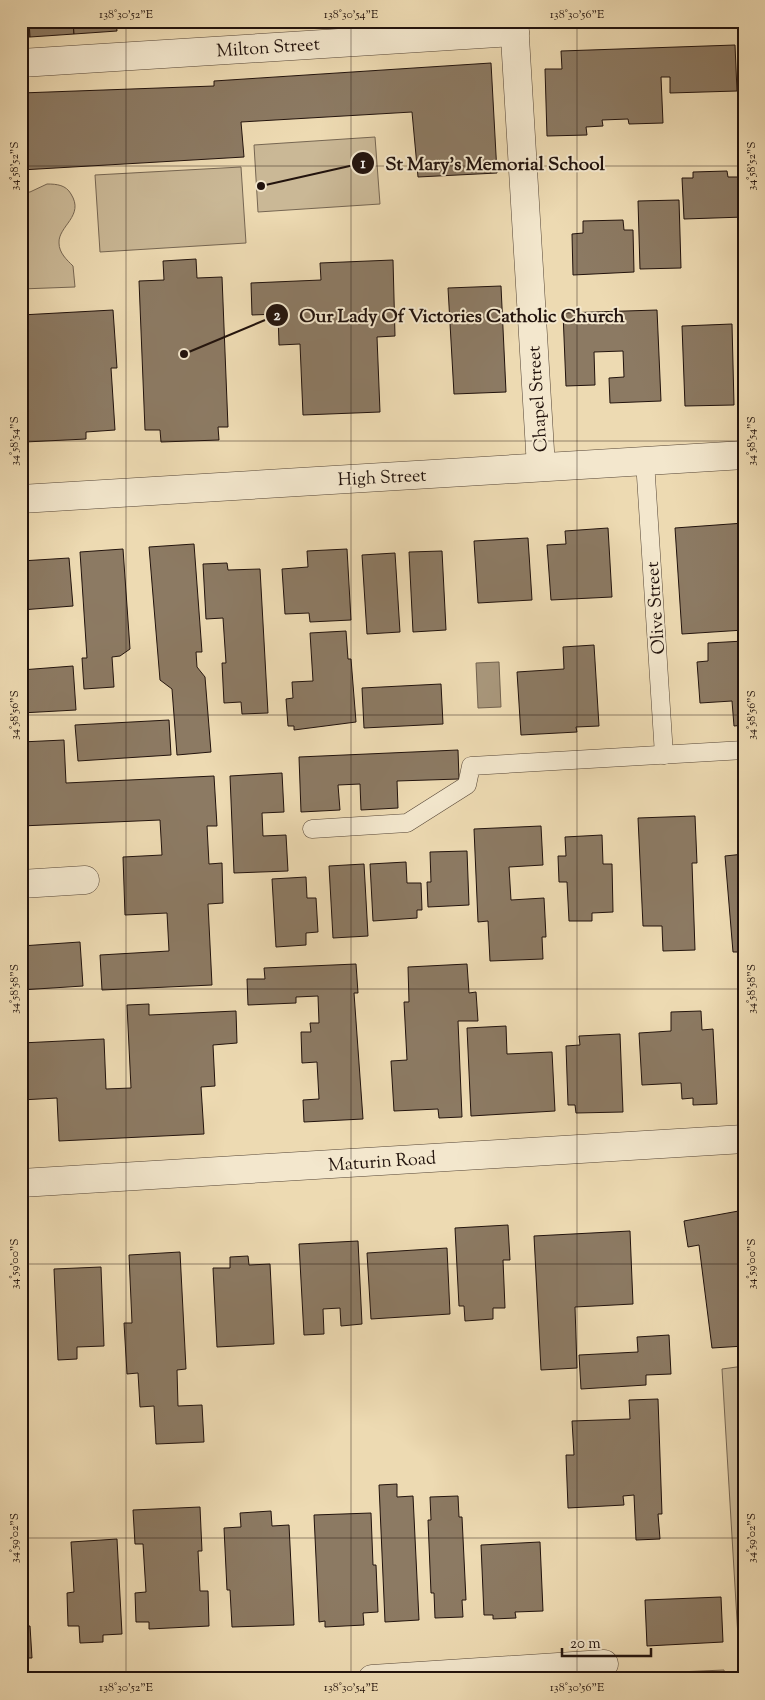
<svg xmlns="http://www.w3.org/2000/svg" width="765" height="1700" viewBox="0 0 765 1700" font-family="'Sorts Mill Goudy',serif">
<style>
.green{fill:#cab896;stroke:#766652}
.water{fill:#a8967a;stroke:#72624e}
.building{fill:#8c7a63;stroke:#22130d}
.lines{fill:none;stroke-linecap:round;stroke-linejoin:round}
.lane-casing{stroke:#554536;stroke-width:19}
.street-casing{stroke:#554536;stroke-width:29}
.lane{stroke:#f3e7cd;stroke-width:18}
.street{stroke:#f3e7cd;stroke-width:28}
.ticks{fill:none;stroke:#22130d;stroke-width:1;stroke-opacity:0.45}
.labels{text-anchor:middle;stroke-width:4;stroke-linejoin:round;paint-order:stroke}
.street-label{font-size:18px;fill:#22130d;stroke:#f3e7cd}
.leader{fill:none;stroke:#22130d;stroke-width:2}
.callout-dot{fill:#22130d;stroke:#f3e7cd;stroke-width:2}
.mark-label{font-size:15px;text-anchor:middle;font-weight:bold;fill:#fff}
.callout-label{font-size:19px;text-anchor:middle;font-weight:bold;fill:#22130d;stroke:#f3e7cd;stroke-width:4;stroke-linejoin:round;paint-order:stroke}
.neatline{fill:none;stroke:#22130d;stroke-width:2}
.ticks-label{font-size:12px;text-anchor:middle;fill:#22130d}
</style>
<rect width="100%" height="100%" fill="#eddab2"/>
<filter id="stains"><feTurbulence type="fractalNoise" baseFrequency=".004" numOctaves="4"/><feColorMatrix values="0 0 0 0 .2 0 0 0 0 .09 0 0 0 0 .02 0 0 0 .5 -.17"/></filter>
<radialGradient id="worn" r=".72"><stop offset=".6" stop-color="#630" stop-opacity="0"/><stop offset="1" stop-color="#630" stop-opacity=".3"/></radialGradient>
<g class="green">
<polygon points="375,137 380,204 258,212 254,145"/>
<polygon points="241,167 246,243 100,252 95,175"/>
<path d="M 47,184 C 57,184 66,185 71,194 C 85,216 58,226 59,243 C 59,253 67,260 73,266 L 75,287 L 21,289 L 21,192 L 30,192 Z"/>
<polygon points="744,1366 744,1637 738,1637 722,1369"/>
<polygon points="724,1670 725,1679 655,1679 655,1673"/>
</g>
<polygon class="water" points="499,662 501,707 478,708 476,663"/>
<g class="building">
<polygon points="21,21 29,21 30,37 21,37"/>
<polygon points="29,21 73,21 74,34 30,37"/>
<polygon points="73,21 116,21 117,31 74,34"/>
<polygon points="735,45 737,91 670,93 670,77 661,77 663,123 629,124 628,119 602,120 603,126 586,127 587,135 547,136 545,69 562,69 561,51"/>
<polygon points="491,63 497,173 418,177 412,112 241,122 244,157 21,170 21,93 214,86 214,81"/>
<polygon points="727,171 728,177 744,177 744,217 684,219 682,178 693,178 693,172"/>
<polygon points="679,200 681,268 640,269 638,201"/>
<polygon points="623,220 624,230 633,230 634,272 573,275 572,234 583,233 583,221"/>
<polygon points="196,259 197,278 222,277 228,427 218,427 219,440 161,442 160,430 145,430 139,281 164,280 163,261"/>
<polygon points="393,260 395,336 377,337 380,412 303,415 300,344 279,345 278,314 252,315 251,283 321,280 320,263"/>
<polygon points="501,286 506,392 454,394 448,288"/>
<polygon points="113,310 117,368 111,368 115,430 86,432 86,439 25,442 21,380 21,315"/>
<polygon points="657,310 661,401 610,403 609,378 624,377 623,351 594,352 595,385 566,386 563,313"/>
<polygon points="732,324 734,405 685,406 682,326"/>
<polygon points="744,523 744,630 682,634 675,528"/>
<polygon points="608,528 612,597 551,600 547,545 566,544 565,531"/>
<polygon points="528,538 532,600 478,603 474,541"/>
<polygon points="194,544 202,652 196,652 197,667 205,677 211,752 177,755 172,689 160,680 149,547"/>
<polygon points="123,549 130,649 120,656 112,657 114,687 84,689 82,658 87,658 80,552"/>
<polygon points="347,549 351,620 310,622 309,613 285,614 282,569 308,567 307,551"/>
<polygon points="442,551 446,630 413,632 409,552"/>
<polygon points="395,553 400,632 367,634 362,555"/>
<polygon points="69,558 73,606 21,610 21,561"/>
<polygon points="227,563 228,570 260,569 268,713 242,714 241,702 224,703 222,663 226,663 223,618 206,619 203,564"/>
<polygon points="346,631 348,659 351,659 356,722 294,730 294,726 288,726 286,699 293,698 292,682 313,681 310,633"/>
<polygon points="744,641 744,725 734,726 732,701 700,703 697,662 708,661 708,643"/>
<polygon points="594,645 599,726 576,727 577,732 521,735 517,672 564,669 563,647"/>
<polygon points="73,666 76,710 21,713 21,670"/>
<polygon points="441,684 443,724 364,728 362,688"/>
<polygon points="169,720 171,755 78,761 75,725"/>
<polygon points="64,740 66,783 214,776 217,826 207,826 209,864 222,863 223,903 208,904 212,985 102,990 100,955 169,951 167,913 125,915 123,857 162,855 160,820 21,826 21,742"/>
<polygon points="458,750 459,779 397,781 398,808 361,810 360,784 338,785 340,810 301,812 299,757"/>
<polygon points="282,773 284,812 262,813 263,836 286,835 288,871 234,873 230,776"/>
<polygon points="695,816 697,863 692,863 695,950 663,951 662,926 643,926 638,818"/>
<polygon points="541,826 543,865 509,867 511,900 544,898 546,937 542,937 543,959 490,961 488,921 478,922 474,829"/>
<polygon points="602,835 603,864 612,864 613,912 592,913 592,921 569,921 567,882 559,882 558,856 566,856 565,837"/>
<polygon points="467,851 469,905 428,907 427,882 431,882 430,852"/>
<polygon points="744,854 744,952 733,952 725,856"/>
<polygon points="406,862 407,883 421,883 422,910 417,910 417,918 373,921 370,864"/>
<polygon points="364,864 368,936 333,938 329,866"/>
<polygon points="306,877 307,898 316,898 318,932 306,933 306,945 276,947 272,879"/>
<polygon points="80,942 83,986 21,990 21,946"/>
<polygon points="356,964 358,993 354,993 363,1119 304,1122 303,1100 319,1099 317,1062 302,1063 301,1032 311,1032 310,1023 319,1023 318,996 296,997 296,1003 248,1005 247,979 265,979 264,968"/>
<polygon points="467,964 469,993 476,992 478,1021 458,1021 462,1117 439,1118 438,1109 394,1111 391,1061 407,1060 404,1002 409,1002 408,967"/>
<polygon points="149,1004 149,1015 236,1011 237,1043 213,1045 215,1086 201,1087 204,1134 59,1141 57,1098 21,1100 21,1043 104,1039 106,1089 131,1088 127,1005"/>
<polygon points="701,1011 702,1030 713,1029 717,1104 693,1105 693,1098 682,1099 681,1083 642,1085 639,1033 671,1031 671,1012"/>
<polygon points="506,1026 507,1054 552,1052 555,1111 471,1116 467,1028"/>
<polygon points="620,1034 623,1112 576,1113 575,1105 568,1105 566,1046 580,1045 579,1036"/>
<polygon points="744,1053 744,1107 742,1107 740,1054"/>
<polygon points="744,1210 744,1346 712,1348 699,1245 688,1247 684,1221"/>
<polygon points="508,1225 510,1260 503,1260 505,1308 493,1308 493,1319 465,1321 464,1306 459,1306 455,1228"/>
<polygon points="630,1231 633,1304 575,1307 577,1368 541,1370 534,1236"/>
<polygon points="358,1241 362,1324 341,1326 340,1308 323,1309 324,1334 304,1335 299,1244"/>
<polygon points="447,1248 450,1314 371,1319 367,1253"/>
<polygon points="180,1252 186,1369 177,1370 178,1406 202,1405 204,1442 156,1444 154,1406 140,1407 138,1373 127,1374 124,1323 132,1323 129,1255"/>
<polygon points="248,1256 249,1265 270,1264 274,1344 217,1347 213,1268 230,1268 230,1257"/>
<polygon points="101,1267 104,1346 77,1347 77,1359 58,1360 54,1269"/>
<polygon points="669,1335 671,1374 646,1375 646,1385 581,1389 579,1355 638,1352 637,1337"/>
<polygon points="658,1399 662,1514 658,1514 660,1539 636,1540 634,1495 623,1496 624,1505 568,1508 566,1455 574,1455 572,1421 630,1419 629,1400"/>
<polygon points="397,1484 397,1497 413,1496 419,1620 385,1622 379,1485"/>
<polygon points="458,1496 459,1517 462,1517 466,1600 462,1600 463,1617 435,1618 434,1593 431,1593 428,1520 431,1520 430,1497"/>
<polygon points="200,1507 202,1551 198,1551 200,1591 208,1591 209,1626 149,1629 149,1622 136,1622 135,1593 146,1592 143,1544 135,1544 133,1510"/>
<polygon points="271,1511 272,1526 289,1525 294,1625 232,1627 230,1590 227,1590 224,1528 241,1527 240,1513"/>
<polygon points="371,1513 373,1565 376,1565 378,1612 363,1613 364,1625 325,1627 325,1621 319,1622 314,1515"/>
<polygon points="117,1539 122,1634 103,1635 103,1642 80,1643 79,1626 68,1626 67,1593 74,1592 71,1542"/>
<polygon points="540,1542 543,1611 515,1612 516,1618 493,1619 493,1615 484,1615 481,1545"/>
<polygon points="721,1597 723,1642 647,1646 645,1600"/>
<polygon points="21,1617 22,1626 30,1626 32,1658 21,1658"/>
</g>
<g class="lines">
<g class="lane-casing">
<g id="lane">
<polyline points="645,461 664,755"/>
<polyline points="312,829 407,823 467,785 471,766 744,750"/>
</g>
</g>
<g class="street-casing">
<g id="street">
<polyline points="514,21 541,467"/>
<polyline points="21,63 515,32"/>
<polyline points="21,499 744,455"/>
<polyline points="21,884 85,880"/>
<polyline points="21,1183 744,1139"/>
<polyline points="372,1679 604,1664"/>
</g>
</g>
<use href="#lane" class="lane"/>
<use href="#street" class="street"/>
</g>
<path class="ticks" d="M 126,21 L 126,1679M 351,21 L 351,1679M 577,21 L 577,1679M 21,166 L 744,166M 21,441 L 744,441M 21,715 L 744,715M 21,989 L 744,989M 21,1264 L 744,1264M 21,1538 L 744,1538"/>
<g class="labels">
<g class="street-label">
<text transform="translate(268 47) rotate(-4)" y="6">Milton Street</text>
<text transform="translate(537 399) rotate(-94)" y="6">Chapel Street</text>
<text transform="translate(382 477) rotate(-3)" y="6">High Street</text>
<text transform="translate(655 608) rotate(-94)" y="6">Olive Street</text>
<text transform="translate(382 1161) rotate(-4)" y="6">Maturin Road</text>
</g>
</g>
<path class="leader" d="M261 186L363 163M184 354L277 315"/>
<g class="callout-dot">
<circle cx="261" cy="186" r="5"/>
<circle cx="184" cy="354" r="5"/>
<circle cx="363" cy="163" r="12"/>
<circle cx="277" cy="315" r="12"/>
</g>
<g class="mark-label">
<text x="363" y="168">1</text>
<text x="277" y="320">2</text>
</g>
<g class="callout-label">
<text x="495" y="170">St Mary's Memorial School</text>
<text x="462" y="322">Our Lady Of Victories Catholic Church</text>
</g>
<rect width="765" height="1700" fill="none" stroke="#eddab2" stroke-width="55"/>
<path d="M562 1648v8h89v-8" fill="none" stroke="#22130d" stroke-width="2.5"/>
<text x="570" y="1648" font-size="15" fill="#22130d" stroke="#f3e7cd" stroke-width="4" paint-order="stroke">20 m</text>
<rect x="28" y="28" width="710" height="1644" class="neatline"/>
<g class="ticks-label">
<text x="126" y="18">138°30'52"E</text>
<text x="351" y="18">138°30'54"E</text>
<text x="577" y="18">138°30'56"E</text>
<text transform="translate(14 166) rotate(-90)" y="4">34°58'52"S</text>
<text transform="translate(751 166) rotate(-90)" y="4">34°58'52"S</text>
<text transform="translate(14 441) rotate(-90)" y="4">34°58'54"S</text>
<text transform="translate(751 441) rotate(-90)" y="4">34°58'54"S</text>
<text transform="translate(14 715) rotate(-90)" y="4">34°58'56"S</text>
<text transform="translate(751 715) rotate(-90)" y="4">34°58'56"S</text>
<text transform="translate(14 989) rotate(-90)" y="4">34°58'58"S</text>
<text transform="translate(751 989) rotate(-90)" y="4">34°58'58"S</text>
<text transform="translate(14 1264) rotate(-90)" y="4">34°59'00"S</text>
<text transform="translate(751 1264) rotate(-90)" y="4">34°59'00"S</text>
<text transform="translate(14 1538) rotate(-90)" y="4">34°59'02"S</text>
<text transform="translate(751 1538) rotate(-90)" y="4">34°59'02"S</text>
<text x="126" y="1691">138°30'52"E</text>
<text x="351" y="1691">138°30'54"E</text>
<text x="577" y="1691">138°30'56"E</text>
</g>
<rect width="100%" height="100%" filter="url(#stains)"/>
<rect width="100%" height="100%" fill="url(#worn)"/>
</svg>
